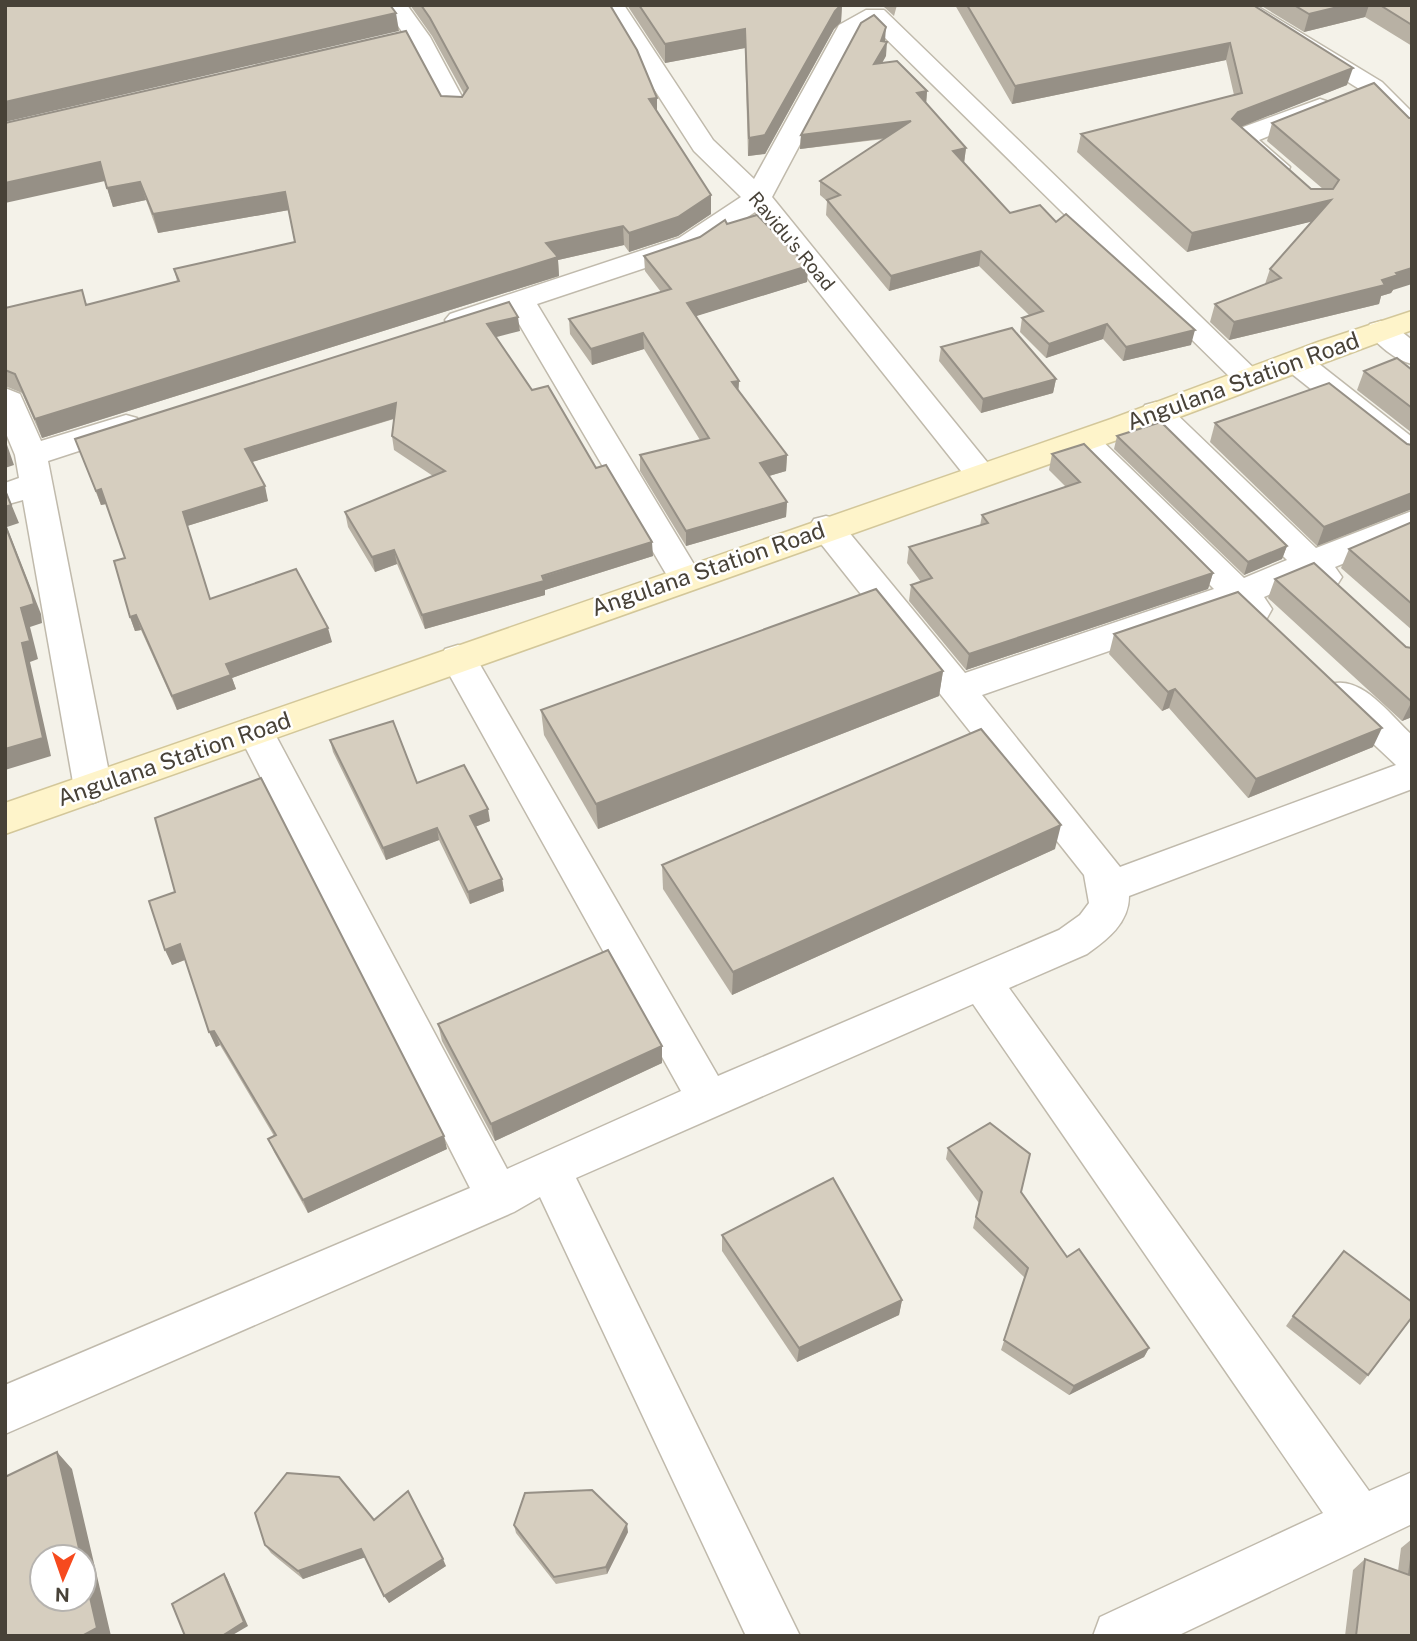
<svg xmlns="http://www.w3.org/2000/svg" width="1417" height="1641" viewBox="0 0 1417 1641" font-family="'Public Sans',sans-serif">
<style>
.lines{fill:none;stroke-linecap:round;stroke-linejoin:round}
.street-casing{stroke:#c0baac;stroke-width:3}
.secondary-casing{stroke:#d3c79a;stroke-width:3}
.street{fill:#fff;fill-rule:evenodd}
.secondary{fill:#fef4ca;fill-rule:evenodd}
.wall{fill:#b8b1a4}
.shaded-wall{fill:#969086}
.building{fill:#d6cebf;stroke:#969086;stroke-width:2}
.labels{text-anchor:middle;stroke-width:5;stroke-linejoin:round;paint-order:stroke}
.far-street-label{font-size:19px;fill:#484238;stroke:#fff}
.street-label{font-size:23px;fill:#484238;stroke:#fff}
</style>
<rect width="100%" height="100%" fill="#f4f2e9"/>
<g class="lines">
<g class="street-casing">
<g id="street">
<polygon points="383,5 407,5 430,37 468,108 464,113 446,113 410,46 359,57 350,55 347,50 350,45 403,33"/>
<polygon points="600,5 624,5 713,140 754,179 839,25 866,10 884,10 1263,377 1259,384 1248,387 1237,384 873,26 858,35 772,197 996,473 991,481 980,484 969,481 755,212 699,250 537,304 701,576 696,584 684,588 672,584 512,312 460,329 450,326 445,320 450,314 679,238 741,197 694,151"/>
<polygon points="1226,5 1255,5 1382,82 1412,112 1412,135 1403,133 1364,92"/>
<polygon points="1320,99 1329,102 1333,107 1329,112 1259,140 1290,167 1287,173 1267,173 1232,142 1235,130"/>
<path d="M 1381,321 L 1392,324 L 1412,340 L 1412,364 C 1395,360 1376,344 1366,330 L 1370,324 Z"/>
<polygon points="1298,354 1309,356 1412,437 1412,464 1401,461 1287,370 1283,363 1287,356"/>
<polygon points="5,388 20,394 41,441 126,415 137,418 142,425 137,432 48,461 112,788 106,798 93,803 80,798 74,788 23,500 5,505 5,483 19,478 15,455 5,431"/>
<path d="M 1156,402 L 1167,405 L 1316,548 L 1412,511 L 1412,535 L 1335,567 L 1342,577 L 1337,585 C 1324,589 1316,589 1306,579 L 1264,597 L 1272,609 L 1267,618 C 1252,622 1245,620 1233,608 L 982,695 L 1120,867 L 1396,765 L 1331,704 L 1326,694 L 1331,684 C 1362,675 1390,715 1412,735 L 1412,789 L 1129,896 C 1129,923 1107,940 1087,954 L 1009,988 L 1369,1491 L 1412,1472 L 1412,1524 L 1177,1636 L 1093,1636 L 1100,1617 L 1323,1513 L 973,1004 L 576,1178 L 800,1636 L 746,1636 L 540,1197 L 514,1212 L 5,1434 L 5,1385 L 470,1188 L 237,731 L 242,721 L 255,717 L 268,721 L 507,1169 L 681,1091 L 440,658 L 445,649 L 458,645 L 471,649 L 718,1076 L 1059,930 L 1080,915 L 1089,903 L 1084,875 L 814,535 L 809,527 L 814,519 L 826,516 L 838,519 L 965,673 L 1214,589 L 1072,447 L 1067,440 L 1072,433 L 1083,430 L 1094,433 L 1244,578 L 1287,560 L 1145,419 L 1140,412 L 1145,405 Z"/>
</g>
</g>
<g class="secondary-casing">
<polygon id="secondary" points="1412,311 1412,330 1134,434 5,834 5,803 1111,419 1318,342"/>
</g>
<use href="#street" class="street"/>
<use href="#secondary" class="secondary"/>
</g>
<g class="wall">
<polygon points="410,5 610,5 657,98 657,111 711,214 678,236 629,252 624,245 558,260 559,276 42,438 22,393 5,386 5,308 87,305 177,281 174,269 295,242 289,210 158,233 146,200 113,207 105,181 441,96 462,97 464,94 432,36"/>
<polygon points="627,5 842,5 841,22 834,29 765,154 748,156 745,48 665,63"/>
<polygon points="867,5 897,5 894,16 884,7"/>
<polygon points="955,5 1253,5 1347,85 1241,126 1311,189 1323,189 1267,141 1272,123 1374,83 1393,290 1391,293 1381,296 1379,304 1229,340 1210,322 1215,304 1265,284 1270,269 1313,221 1187,252 1077,152 1081,134 1234,95 1226,60 1012,104"/>
<polygon points="1260,5 1412,5 1412,46 1365,17 1304,32"/>
<polygon points="886,56 882,63 927,91 926,103 966,148 964,163 1010,213 1056,222 1191,345 1123,361 1103,339 1046,358 1020,332 1022,318 1029,315 979,266 889,291 826,215 827,201 820,195 820,181 884,139 800,149 801,135"/>
<polygon points="727,224 808,266 807,282 695,316 739,381 738,390 787,455 786,471 769,476 787,502 786,517 686,546 640,471 640,455 700,440 644,349 592,365 570,334 569,319 661,292 645,271 644,256 700,237"/>
<polygon points="520,331 496,337 532,390 596,468 653,556 545,590 545,595 425,629 397,564 375,572 348,527 345,512 433,476 394,450 392,436 394,419 252,462 268,501 187,526 210,599 332,642 232,678 236,689 177,710 141,630 135,631 130,617 125,558 106,504 101,505 75,439"/>
<polygon points="941,347 1056,379 1053,393 981,413 939,361"/>
<polygon points="1412,370 1412,433 1357,390 1364,371"/>
<polygon points="1215,423 1412,445 1412,509 1317,546 1210,442"/>
<polygon points="1117,436 1287,546 1282,559 1244,575 1114,449"/>
<polygon points="1052,454 1213,573 1208,589 966,670 909,601 911,585 921,582 907,563 909,547 980,526 982,515 1066,487 1049,470"/>
<polygon points="1412,522 1412,630 1341,568 1349,549"/>
<polygon points="1275,579 1406,647 1412,648 1412,717 1402,721 1268,598"/>
<polygon points="1114,634 1373,747 1248,798 1169,708 1162,711 1109,654"/>
<polygon points="943,671 939,696 598,829 544,735 541,710"/>
<polygon points="330,740 417,783 490,821 475,827 502,879 504,891 470,904 439,840 386,860 333,752"/>
<polygon points="1055,849 732,995 663,889 662,865"/>
<polygon points="149,901 447,1149 308,1213 274,1152 268,1139 274,1136 220,1045 216,1047 185,960 172,965"/>
<polygon points="438,1024 662,1063 495,1141 442,1041"/>
<polygon points="948,1148 1021,1192 1067,1257 1149,1348 1144,1357 1069,1395 1001,1350 1025,1278 973,1228 979,1203 946,1159"/>
<polygon points="722,1235 902,1300 899,1315 797,1362 722,1251"/>
<polygon points="1293,1316 1368,1375 1360,1385 1286,1326"/>
<polygon points="374,1520 446,1566 389,1603 365,1557 303,1579 271,1553 265,1545"/>
<polygon points="514,1525 628,1532 607,1574 556,1584 516,1533"/>
<polygon points="1412,1539 1412,1636 1345,1636 1353,1570 1365,1559 1398,1571 1401,1548"/>
</g>
<g class="shaded-wall">
<polygon points="841,5 842,5 841,22 834,29 765,154 748,156 749,138 835,11"/>
<polygon points="1346,5 1369,5 1365,17 1304,32 1309,14"/>
<polygon points="396,13 399,31 5,122 5,102"/>
<polygon points="886,27 885,41 887,42 886,56 873,78 874,64"/>
<polygon points="745,29 745,48 665,63 665,44"/>
<polygon points="1230,43 1226,60 1012,104 1015,86"/>
<polygon points="1353,68 1347,85 1233,130 1232,119 1238,112"/>
<polygon points="927,91 926,106 917,93"/>
<polygon points="657,98 657,116 649,99"/>
<polygon points="911,121 909,135 800,149 801,135"/>
<polygon points="966,148 964,163 953,151"/>
<polygon points="100,162 105,181 5,203 5,183"/>
<polygon points="140,182 146,200 113,207 107,188"/>
<polygon points="285,192 289,210 158,233 153,214"/>
<polygon points="711,195 711,214 678,236 629,252 629,233"/>
<polygon points="1331,200 1326,218 1187,252 1192,233"/>
<polygon points="623,226 624,245 558,260 559,276 42,438 35,419 546,243"/>
<polygon points="981,251 979,266 889,291 891,276"/>
<polygon points="808,266 807,282 687,319 687,303"/>
<polygon points="1412,268 1412,284 1393,290 1391,293 1381,296 1379,304 1229,340 1234,322 1382,280 1396,273"/>
<polygon points="518,317 520,331 489,339 487,324"/>
<polygon points="1107,324 1103,339 1046,358 1049,344"/>
<polygon points="1195,330 1191,345 1123,361 1126,347"/>
<polygon points="643,333 644,349 592,365 591,349"/>
<polygon points="1056,379 1053,393 981,413 983,399"/>
<polygon points="739,381 738,396 732,382"/>
<polygon points="396,403 399,417 249,463 245,449"/>
<polygon points="5,439 14,465 5,468"/>
<polygon points="787,455 786,471 759,479 760,463"/>
<polygon points="265,486 268,501 187,526 183,512"/>
<polygon points="5,489 19,523 7,527 41,614 42,623 30,627 38,659 30,662 51,756 5,770 5,749 22,643 21,608 5,525"/>
<polygon points="101,489 106,504 101,505 96,491"/>
<polygon points="1412,493 1412,509 1317,546 1324,527"/>
<polygon points="787,502 786,517 686,546 686,531"/>
<polygon points="652,542 653,556 545,590 545,595 425,629 422,615"/>
<polygon points="1287,546 1282,559 1244,575 1248,562"/>
<polygon points="394,550 397,564 375,572 372,557"/>
<polygon points="1213,573 1208,589 966,670 969,654"/>
<polygon points="136,615 141,630 135,631 130,617"/>
<polygon points="328,628 332,642 232,678 236,689 177,710 172,696 226,664"/>
<polygon points="943,671 939,696 598,829 596,804"/>
<polygon points="1175,689 1169,708 1162,711 1168,692"/>
<polygon points="1412,702 1412,717 1402,721 1411,703"/>
<polygon points="1382,728 1373,747 1248,798 1256,779"/>
<polygon points="488,809 490,821 472,828 470,816"/>
<polygon points="1061,825 1055,849 732,995 733,972"/>
<polygon points="437,828 439,840 386,860 383,848"/>
<polygon points="502,879 504,891 470,904 468,892"/>
<polygon points="180,944 187,959 172,965 165,950"/>
<polygon points="214,1031 220,1045 216,1047 209,1032"/>
<polygon points="662,1046 662,1063 495,1141 491,1124"/>
<polygon points="444,1136 447,1149 308,1213 303,1200"/>
<polygon points="902,1300 899,1315 797,1362 799,1348"/>
<polygon points="1149,1348 1144,1357 1069,1395 1074,1386"/>
<polygon points="57,1452 72,1469 111,1636 82,1636 84,1557 81,1557"/>
<polygon points="627,1524 628,1532 607,1574 606,1567"/>
<polygon points="361,1549 366,1557 303,1579 298,1571"/>
<polygon points="443,1559 446,1566 389,1603 384,1596"/>
<polygon points="224,1574 227,1578 248,1626 231,1636 222,1636"/>
</g>
<g class="building">
<polygon points="5,5 390,5 396,13 5,102"/>
<polygon points="421,5 610,5 637,50 657,98 649,99 711,195 678,217 629,233 623,226 546,243 558,257 35,419 15,374 5,370 5,308 82,290 86,305 179,281 174,269 295,242 285,192 153,214 140,182 107,188 100,162 5,183 5,123 406,31 441,96 462,97 468,88 430,18"/>
<polygon points="639,5 841,5 835,11 765,135 749,138 745,29 665,44"/>
<polygon points="967,5 1253,5 1353,68 1238,112 1232,119 1311,189 1333,189 1339,180 1272,123 1374,83 1409,118 1412,118 1412,268 1396,273 1398,275 1382,280 1385,285 1234,322 1215,304 1281,278 1270,269 1331,200 1192,233 1081,134 1242,93 1230,43 1015,86"/>
<polygon points="1294,5 1346,5 1309,14"/>
<polygon points="1380,5 1412,5 1412,25"/>
<polygon points="874,15 886,27 881,41 887,42 874,64 897,61 927,91 917,93 966,148 953,151 1010,213 1040,205 1056,222 1066,214 1195,330 1126,347 1107,324 1049,344 1022,318 1043,311 981,251 891,276 827,200 840,195 820,181 911,121 801,135 861,23"/>
<polygon points="757,215 808,266 687,303 739,381 732,382 787,455 760,463 787,502 686,531 640,455 709,438 643,333 591,349 569,319 671,289 644,256 700,237 725,220 727,224"/>
<polygon points="509,302 518,317 487,324 532,390 548,386 596,468 606,465 652,542 542,576 544,581 422,615 394,550 372,557 345,512 445,471 392,436 396,403 245,449 265,486 183,512 210,599 296,569 328,628 226,664 231,675 172,696 136,615 130,617 114,561 125,558 101,489 96,491 75,439"/>
<polygon points="1012,328 1056,379 983,399 941,347"/>
<polygon points="1397,358 1412,370 1412,408 1364,371"/>
<polygon points="1329,383 1407,444 1412,445 1412,493 1324,527 1215,423"/>
<polygon points="1161,422 1287,546 1248,562 1117,436"/>
<polygon points="1084,444 1213,573 969,654 911,585 932,578 909,547 988,523 982,515 1080,482 1052,454"/>
<polygon points="5,490 11,505 5,507"/>
<polygon points="1412,522 1412,604 1349,549"/>
<polygon points="5,525 32,595 34,604 21,608 30,641 22,643 43,738 5,749"/>
<polygon points="1314,563 1406,647 1412,648 1412,702 1275,579"/>
<polygon points="876,589 943,671 596,804 541,710"/>
<polygon points="1238,592 1382,728 1256,779 1175,689 1168,692 1114,634"/>
<polygon points="393,721 417,783 464,765 488,809 470,816 502,879 468,892 437,828 383,848 330,740"/>
<polygon points="981,729 1061,825 733,972 662,865"/>
<polygon points="261,778 444,1136 303,1200 268,1139 276,1135 214,1031 209,1032 180,944 165,950 149,901 175,892 155,818"/>
<polygon points="608,950 662,1046 491,1124 438,1024"/>
<polygon points="990,1123 1030,1154 1021,1192 1067,1257 1079,1249 1149,1348 1074,1386 1004,1340 1028,1268 976,1217 982,1192 948,1148"/>
<polygon points="833,1178 902,1300 799,1348 722,1235"/>
<polygon points="1344,1251 1412,1302 1412,1317 1368,1375 1293,1316"/>
<polygon points="57,1452 81,1557 42,1557 42,1599 84,1599 84,1571 97,1628 82,1636 5,1636 5,1477"/>
<polygon points="287,1473 339,1477 374,1520 408,1491 443,1559 384,1596 361,1549 298,1571 265,1545 255,1513"/>
<polygon points="592,1490 627,1524 606,1567 554,1577 514,1525 525,1493"/>
<polygon points="1412,1551 1412,1636 1356,1636 1365,1559 1409,1575"/>
<polygon points="224,1574 244,1622 222,1636 185,1636 172,1604"/>
</g>
<g class="labels">
<g class="far-street-label">
<text transform="translate(792 241) rotate(50)" y="7">Ravidu's Road</text>
</g>
<g class="street-label">
<text transform="translate(1243 381) rotate(-20)" y="8">Angulana Station Road</text>
<text transform="translate(708 569) rotate(-19)" y="8">Angulana Station Road</text>
<text transform="translate(174 759) rotate(-19)" y="8">Angulana Station Road</text>
</g>
</g>
<rect width="1417" height="1641" fill="none" stroke="#484238" stroke-width="14"/>
<g transform="translate(63 1578) rotate(182)"><circle r="33" fill="#ffffff" stroke="#b6b3af" stroke-width="2"/>
<path d="M0-5L12 26L0 18L-12 26Z" fill="#f64a1e"/>
<text y="-10" font-size="19" font-weight="bold" text-anchor="middle" fill="#484238">N</text>
</g>
</svg>
